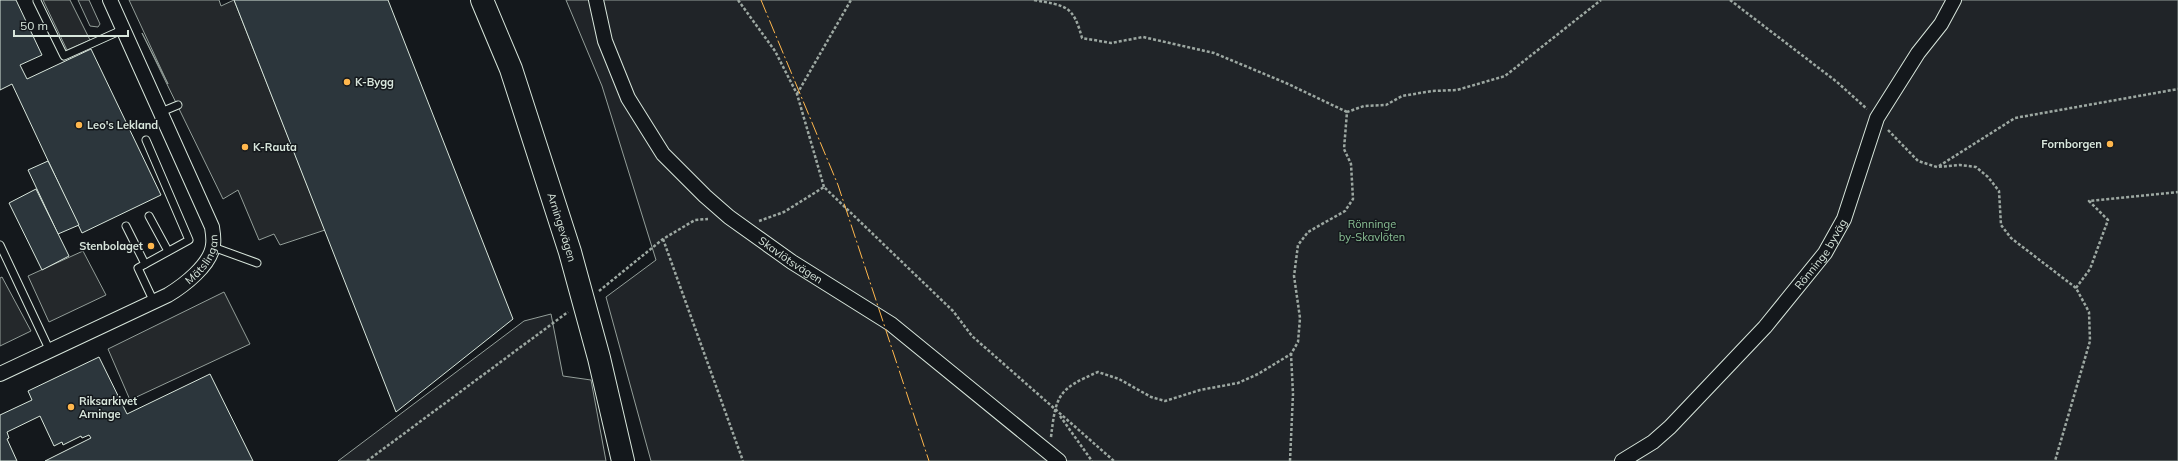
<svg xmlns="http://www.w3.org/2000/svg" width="2178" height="461" viewBox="0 0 2178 461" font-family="Mulish,sans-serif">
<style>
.green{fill:#202428;stroke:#939e99}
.parking{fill:#24282b;stroke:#939e99}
.building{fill:#2c363c;stroke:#d8e6dc}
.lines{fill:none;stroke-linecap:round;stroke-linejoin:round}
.lane-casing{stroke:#d8e6dc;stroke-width:9}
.street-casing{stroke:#d8e6dc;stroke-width:16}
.primary-casing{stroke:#d8e6dc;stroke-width:24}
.path{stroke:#9da8a2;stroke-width:2.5;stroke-dasharray:3 2;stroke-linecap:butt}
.lane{stroke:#14181c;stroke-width:7}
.street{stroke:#14181c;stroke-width:14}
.primary{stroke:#14181c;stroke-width:22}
.power{stroke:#ffb74d;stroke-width:1;stroke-dasharray:14 3 2 3;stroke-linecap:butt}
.poi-dot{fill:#ffb74d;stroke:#14181c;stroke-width:1.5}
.labels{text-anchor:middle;stroke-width:3;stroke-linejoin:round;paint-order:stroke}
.poi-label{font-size:11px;font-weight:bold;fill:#d8e6dc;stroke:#14181c;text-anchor:start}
.park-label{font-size:11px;fill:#8ac095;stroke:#14181c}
.street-label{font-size:11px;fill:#d8e6dc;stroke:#14181c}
</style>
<rect width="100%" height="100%" fill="#14181c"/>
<g class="green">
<polygon points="78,0 89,0 100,24 98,27 90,26"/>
<polygon points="566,0 2178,0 2178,461 651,461 606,297 656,260 602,86"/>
<polygon points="551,314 563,376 591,380 606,461 338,461 524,321"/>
</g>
<g class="parking">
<polygon points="43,0 70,0 90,40 67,50"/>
<polygon points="129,0 219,0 221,6 234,0 325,230 280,245 274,234 259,240 238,190 223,199 142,33 168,84"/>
<polygon points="83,251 106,295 49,322 28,276"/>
<polygon points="2,277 31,331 0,346 0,278"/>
<polygon points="224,292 250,344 130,400 108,349"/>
</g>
<g class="building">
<polygon points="0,0 16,0 42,55 20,65 27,79 91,49 161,195 82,233 12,84 0,90"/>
<polygon points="234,0 388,0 513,319 396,412"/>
<polygon points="48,161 79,225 58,234 28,170"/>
<polygon points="36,189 69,256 42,270 9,203"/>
<polygon points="99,357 127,414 210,374 253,461 45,461 91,438 89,435 82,438 81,436 63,445 62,442 54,446 40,416 7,432 9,438 7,439 17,461 0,461 0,415 32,400 28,391"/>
</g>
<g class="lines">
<g class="lane-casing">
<g id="lane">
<polyline points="37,1 64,56 124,29"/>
<polyline points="161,112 178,105"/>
<polyline points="146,140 189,240 138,268 153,300"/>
<polyline points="149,216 168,251"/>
<polyline points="126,226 145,264"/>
<polyline points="0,245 50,351"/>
<polyline points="213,247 257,263"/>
</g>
</g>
<g class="street-casing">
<g id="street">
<path id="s1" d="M 596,0 L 605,41 L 628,98 L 663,154 L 705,196 L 729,217 L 792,262 L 891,324 L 1059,461"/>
<path id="s2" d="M 0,374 L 168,295 C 183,286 211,265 213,245 C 214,239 213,233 212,227 L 110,0"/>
<path id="s3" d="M 1622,461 L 1653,442 L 1670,427 L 1765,327 L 1825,253 L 1844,219 L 1877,118 L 1918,53 L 1941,24 L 1954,0"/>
</g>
</g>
<g class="primary-casing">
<g id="primary">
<path id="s4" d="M 482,0 L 511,69 L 570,252 L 599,358 L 623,461"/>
</g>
</g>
<g class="path">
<polyline points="738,0 775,51 797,94 824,187"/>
<path d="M 1034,0 C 1065,6 1073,4 1082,38 L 1111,43 L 1143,37 L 1214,53 L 1286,83 L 1347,112"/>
<polyline points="1730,0 1837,82 1867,109"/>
<polyline points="797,94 851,0"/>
<polyline points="1888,130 1918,161 1937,167 1960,165 1976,167 1988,177 1999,191 2001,225 2011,238 2076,288 2089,312 2090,341 2055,461"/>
<polyline points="1939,166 2015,118 2178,89"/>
<polyline points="759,221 784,212 824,187 953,311 972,336 1114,461"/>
<polyline points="663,239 743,461"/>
<polyline points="2076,288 2090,269 2108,220 2089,201 2178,192"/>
<polyline points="599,291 663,239 695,220 708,219"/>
<polyline points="1060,416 1092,461"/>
<path d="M 1051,437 C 1056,395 1058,389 1098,372 L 1119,379 L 1151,397 L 1165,401 L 1200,390 L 1238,383 L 1258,374 L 1291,354 L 1298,342 L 1300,318 L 1294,276 L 1298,245 L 1308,232 L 1345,211 L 1353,199 L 1351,164 L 1344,149 L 1347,112 L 1364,106 L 1386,105 L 1402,96 L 1432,91 L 1457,90 L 1505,76 L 1601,0"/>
<polyline points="367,461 568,312"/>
<polyline points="1290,461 1293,394 1291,354"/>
</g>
<use href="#lane" class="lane"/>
<use href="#street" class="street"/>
<use href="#primary" class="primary"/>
<polyline class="power" points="761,0 838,185 929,461"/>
</g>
<g class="poi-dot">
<circle cx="347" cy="82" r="4"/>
<circle cx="79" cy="125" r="4"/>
<circle cx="2110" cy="144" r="4"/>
<circle cx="245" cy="147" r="4"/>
<circle cx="151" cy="246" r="4"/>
<circle cx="71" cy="407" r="4"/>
</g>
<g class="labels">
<g class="poi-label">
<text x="355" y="86">K-Bygg</text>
<text x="87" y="129">Leo's Lekland</text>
<text x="2102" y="148" text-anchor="end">Fornborgen</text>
<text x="253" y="151">K-Rauta</text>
<text x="143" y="250" text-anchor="end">Stenbolaget</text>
<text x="79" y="405">Riksarkivet<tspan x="79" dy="13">Arninge</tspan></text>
</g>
<g class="park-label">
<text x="1372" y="228">Rönninge<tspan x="1372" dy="13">by-Skavlöten</tspan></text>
</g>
<g class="street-label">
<text dy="4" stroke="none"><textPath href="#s4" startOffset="241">Arningevägen</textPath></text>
<text dy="4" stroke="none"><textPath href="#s3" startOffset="289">Rönninge byväg</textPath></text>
<text dy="4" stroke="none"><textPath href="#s2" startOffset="237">Mätslingan</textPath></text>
<text dy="4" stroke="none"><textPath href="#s1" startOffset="336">Skavlötsvägen</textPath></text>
</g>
</g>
<path d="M14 30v6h114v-6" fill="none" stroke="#d8e6dc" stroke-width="2"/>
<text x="20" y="30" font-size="12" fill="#d8e6dc" stroke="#14181c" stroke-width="3" paint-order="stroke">50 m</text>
</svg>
